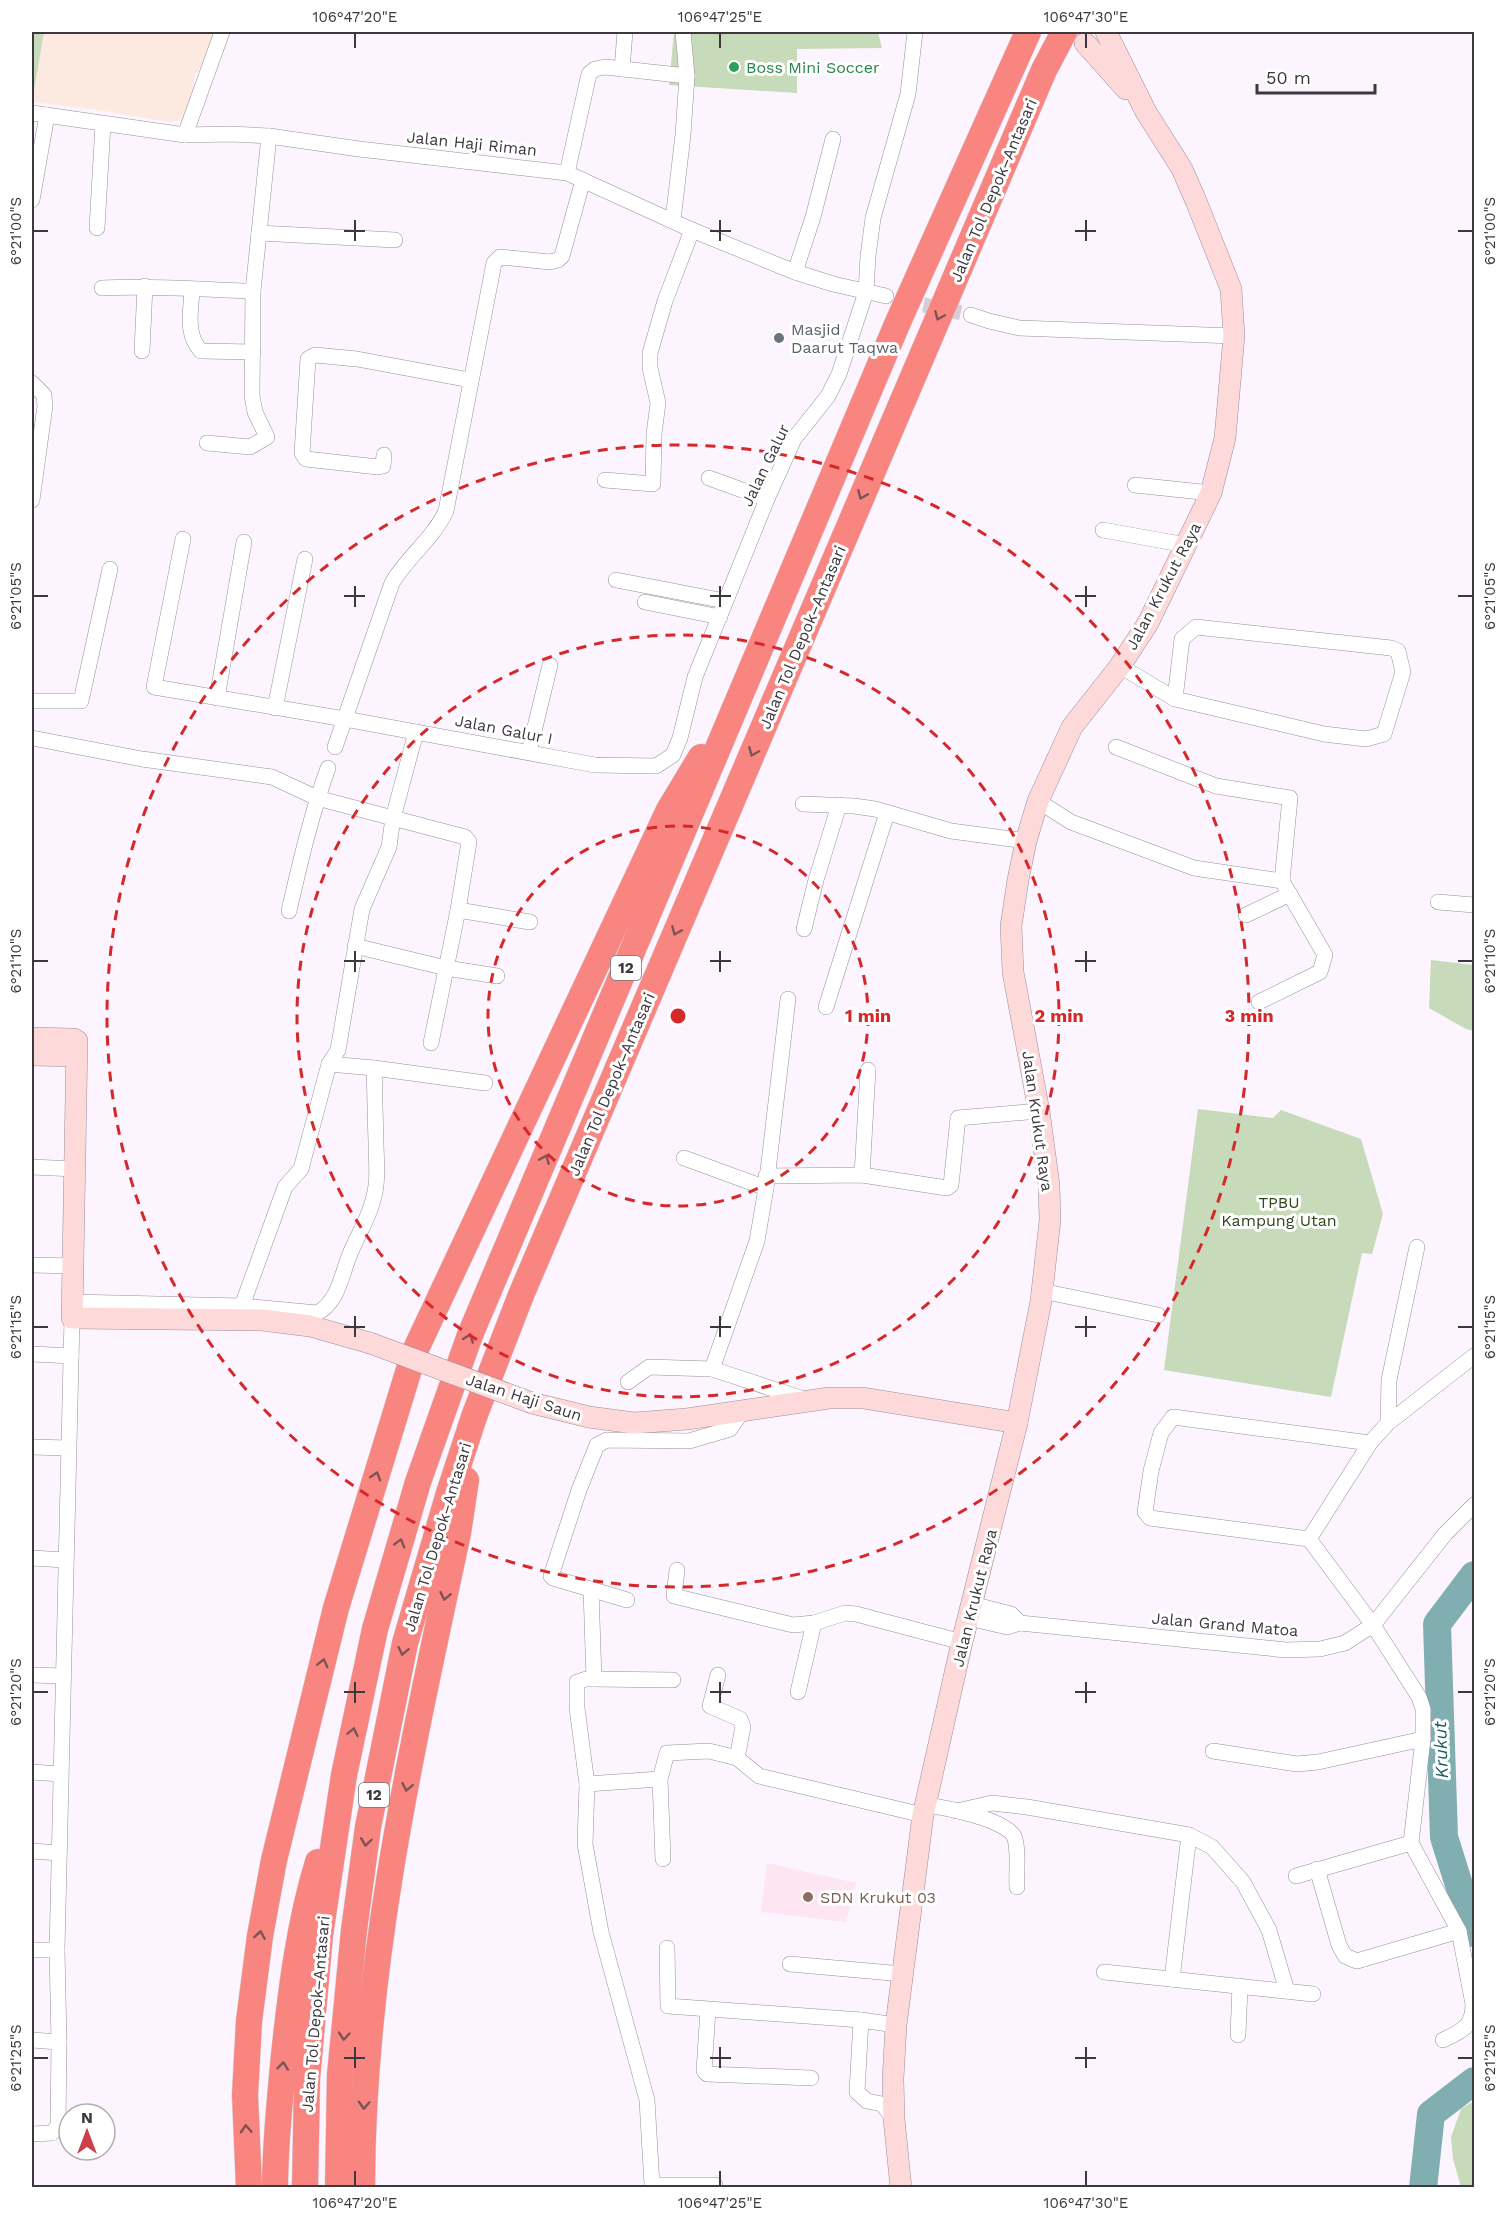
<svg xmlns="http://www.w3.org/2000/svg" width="1506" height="2219" viewBox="0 0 1506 2219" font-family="'Work Sans',sans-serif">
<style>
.industrial{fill:#fce9e0}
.education{fill:#fde5f1}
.green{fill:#c7daba}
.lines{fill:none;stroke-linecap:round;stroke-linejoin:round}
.river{stroke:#81afb1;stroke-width:28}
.street-tunnel{stroke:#d6ced7;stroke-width:15;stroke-dasharray:15 8;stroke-linecap:butt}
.street-casing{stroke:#998f9b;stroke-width:16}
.secondary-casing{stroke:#998f9b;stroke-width:22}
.highway-casing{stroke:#d8d7d8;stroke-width:27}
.street{stroke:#fff;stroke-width:15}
.secondary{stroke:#fddad9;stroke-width:21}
.highway{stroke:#f98581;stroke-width:26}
.secondary-bridge-casing{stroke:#998f9b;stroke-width:22;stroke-linecap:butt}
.secondary-bridge{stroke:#fddad9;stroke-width:21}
.oneway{stroke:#7e5355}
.ticks{fill:none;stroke:#3c383d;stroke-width:2}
.ring{fill:none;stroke:#d62828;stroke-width:3;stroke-dasharray:10 8}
.leisure-dot{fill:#2e9e5b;stroke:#fff;stroke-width:2}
.worship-dot{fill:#6b7280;stroke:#fff;stroke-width:2}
.education-dot{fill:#8d6e63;stroke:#fff;stroke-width:2}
.labels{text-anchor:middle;stroke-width:6;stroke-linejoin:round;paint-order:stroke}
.shield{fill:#fff;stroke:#767477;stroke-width:1.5}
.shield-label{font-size:15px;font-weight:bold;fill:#3c383d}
.leisure-label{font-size:16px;fill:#27864d;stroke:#fff;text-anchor:start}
.street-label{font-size:16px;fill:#3c383d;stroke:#fff}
.worship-label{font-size:16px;fill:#5b616d;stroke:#fff;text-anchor:start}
.park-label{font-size:16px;fill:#2e4717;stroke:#fff}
.education-label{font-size:16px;fill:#785e54;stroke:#fff;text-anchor:start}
.water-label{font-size:18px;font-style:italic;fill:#1e5e61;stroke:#fff}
.centre{fill:#d62828;stroke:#fff;stroke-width:3}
.ring-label{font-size:18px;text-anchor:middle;font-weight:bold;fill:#d62828;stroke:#fff;stroke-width:6;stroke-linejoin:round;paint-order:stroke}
.neatline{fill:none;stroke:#3c383d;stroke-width:2}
.ticks-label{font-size:15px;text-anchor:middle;fill:#3c383d}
</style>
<rect width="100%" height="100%" fill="#fcf4fe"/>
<polygon class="industrial" points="32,32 222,32 217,46 195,74 188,118 169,122 92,109 32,102"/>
<polygon class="education" points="767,1863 856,1883 846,1922 761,1912"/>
<g class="green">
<polygon points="32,32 44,32 34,90 32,90"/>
<polygon points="674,32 878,32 882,48 797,49 797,93 669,85"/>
<polygon points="1431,960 1474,965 1474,1031 1466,1029 1429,1008"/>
<polygon points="1198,1109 1273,1118 1281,1110 1361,1139 1383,1214 1372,1254 1362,1253 1331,1397 1164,1370"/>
<polygon points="1474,2101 1474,2187 1461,2187 1453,2159 1451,2137 1461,2109"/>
</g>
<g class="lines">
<g class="river">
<polyline points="1474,1575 1437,1624 1444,1837 1474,1933"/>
<polyline points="1423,2188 1431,2114 1474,2081"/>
</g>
<polyline class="street-tunnel" points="901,300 971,315"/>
<g class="street-casing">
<g id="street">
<polyline points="622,69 625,32"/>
<polyline points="32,113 185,135 231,134 269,136 359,149 567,173 692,230 795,272 833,284 886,296"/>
<polyline points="185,135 222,32"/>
<polyline points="567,173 589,74 595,69 605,67 687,76"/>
<polyline points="32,200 47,115"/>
<polyline points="673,220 683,135 687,76 683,32"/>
<polyline points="97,228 103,124"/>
<polyline points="259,233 395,240"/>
<polyline points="795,272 813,217 833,139"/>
<path d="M 102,288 C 153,285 203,290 253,291"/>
<path d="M 192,290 C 191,311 185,334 201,351 L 253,352"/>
<polyline points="971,315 989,321 1019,328 1234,336"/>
<polyline points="142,351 145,286"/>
<polyline points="32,383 44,395 45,406 32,500"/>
<polyline points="207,443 250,447 267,437 255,412 252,396 253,291 269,136"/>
<polyline points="384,455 383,466 378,467 306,459 302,453 308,359 315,355 357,359 470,380"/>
<polyline points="709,478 767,499"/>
<polyline points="605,480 653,484 654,434 658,403 650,368 650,353 665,301 692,230"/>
<polyline points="1135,485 1211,493"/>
<polyline points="1103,530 1186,545"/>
<polyline points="183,539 154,687 345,719 595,765 656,766 673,755 680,738 695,677 767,499 794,439 828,396 839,374 866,292 868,256 873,218 908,94 915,32"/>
<polyline points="616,580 725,601"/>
<polyline points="645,602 720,617"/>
<polyline points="1120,666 1175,699 1324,734 1366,739 1384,734 1403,672 1398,651 1391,648 1196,627 1182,639 1175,699"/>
<polyline points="217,698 244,542"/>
<polyline points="32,701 81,701 110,569"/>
<polyline points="275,708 305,559"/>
<polyline points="32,738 142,759 272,777 317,798 465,837 469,842 458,910"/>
<path d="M 335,747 L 392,583 C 407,557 433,539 446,511 L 494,263 L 500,257 L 550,262 L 558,260 L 562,256 L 583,180"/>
<polyline points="1116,747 1216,786 1290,798 1282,881 1325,955 1320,972 1259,1002"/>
<polyline points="529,752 550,665"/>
<polyline points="1038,801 1071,822 1194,868 1282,881"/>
<polyline points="803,804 854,806 875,809 951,831 1026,841"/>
<polyline points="1438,902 1474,905"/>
<path d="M 289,911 C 300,863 311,815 328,768"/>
<polyline points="1246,915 1290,894"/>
<polyline points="804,929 816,880 839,805"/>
<polyline points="355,946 446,968 497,976"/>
<polyline points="826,1007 887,813"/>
<polyline points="431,1043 458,910 530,922"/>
<polyline points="329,1064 374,1068 485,1083"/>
<polyline points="684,1158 766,1188"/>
<polyline points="32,1167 75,1169"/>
<polyline points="862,1175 868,1070"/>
<polyline points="766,1176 862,1175 947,1188 951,1185 958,1118 1039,1111"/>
<polyline points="32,1265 75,1266"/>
<polyline points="1042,1291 1158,1315"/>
<path d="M 73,1302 L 242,1306 L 317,1313 C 337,1303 341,1278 348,1259 C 355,1239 368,1221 373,1200 C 379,1181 376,1160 376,1141 C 375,1116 375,1092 374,1068"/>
<polyline points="242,1306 285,1187 301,1169 329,1064 338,1050 362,909 389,847 393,818 416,732"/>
<polyline points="32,1354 71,1356"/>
<polyline points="712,1369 757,1241 766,1188 788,999"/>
<polyline points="628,1382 649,1367 712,1369 807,1400"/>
<polyline points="1388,1423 1389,1380 1417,1247"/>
<polyline points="32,1447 68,1448"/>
<polyline points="1309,1539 1150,1518 1145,1512 1151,1471 1161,1433 1173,1417 1370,1443"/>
<polyline points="32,1558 65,1560"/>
<polyline points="677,1570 674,1596 793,1625 814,1623 845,1613 856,1614 962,1642"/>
<polyline points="591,1590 594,1679 673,1680"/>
<polyline points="627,1600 553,1578 551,1576 579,1490 597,1445 607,1440 689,1441 730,1429 743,1410"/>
<polyline points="972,1604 1011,1614 1020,1623"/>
<polyline points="969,1618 1007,1627 1020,1623 1286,1650 1320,1649 1345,1643 1373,1625 1445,1534 1474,1505"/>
<polyline points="32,1675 63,1676"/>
<polyline points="718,1675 710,1706 740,1719 743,1727 737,1758"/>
<polyline points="798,1692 814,1623"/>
<polyline points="1213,1751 1297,1764 1318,1762 1423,1739"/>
<polyline points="32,1772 60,1774"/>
<polyline points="660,1779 587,1784 585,1844 601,1932 647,2100 652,2185 715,2185"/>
<polyline points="587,1784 577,1708 577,1682 586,1679 594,1679"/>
<path d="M 925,1805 C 943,1807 1011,1820 1015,1839 C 1019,1853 1016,1872 1017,1887"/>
<polyline points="957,1811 992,1803 1027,1807 1189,1835 1212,1847 1243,1882 1269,1930 1287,1991"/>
<polyline points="32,1851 59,1853"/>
<polyline points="663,1859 660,1779 667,1753 709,1751 737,1758 759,1776 923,1815"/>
<polyline points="1317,1869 1339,1945 1345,1956 1357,1961 1459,1931"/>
<polyline points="1296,1876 1411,1843"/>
<polyline points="667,1948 668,2006 861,2020 896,2025"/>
<polyline points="32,1950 57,1950"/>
<polyline points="790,1964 903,1974"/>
<polyline points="1104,1972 1313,1994"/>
<polyline points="1172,1979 1189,1835"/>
<polyline points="708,2010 704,2071 707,2074 811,2078"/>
<polyline points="861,2020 857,2092 867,2101 882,2104 894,2119"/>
<polyline points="1238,2035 1240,1986"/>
<polyline points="32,2040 59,2042"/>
<path d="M 1443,2040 C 1462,2031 1473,2027 1473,2004 L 1459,1931 L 1411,1843 L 1423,1739 L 1423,1709 L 1419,1697 L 1373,1625 L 1309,1539 L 1370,1443 L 1388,1423 L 1474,1356"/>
<polyline points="32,2134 52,2133 58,2126 59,2042 57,1950 72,1318"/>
</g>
</g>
<g class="secondary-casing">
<g id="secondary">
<polyline points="1085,43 1126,89"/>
<polyline points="32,1038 74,1039 77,1041 72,1318 262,1320 310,1326 370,1343"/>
<polyline points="32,1055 76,1056"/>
<polyline points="532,1403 589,1417 634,1423 687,1419 829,1398 863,1398 1017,1423"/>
<polyline points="901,2188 894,2119 893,2079 896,2025 923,1815 962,1642 1017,1423 1041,1301 1050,1220 1049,1185 1039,1111 1013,972 1011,926 1018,880 1026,841 1038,801 1072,727 1120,666 1148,623 1211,493 1225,438 1234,336 1231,289 1196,201 1182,169 1146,112 1106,32"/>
</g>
</g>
<g class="highway-casing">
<g id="highway">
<polyline points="249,2188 245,2095 249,2021 260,1936 274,1860 336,1608 414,1353 669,810 701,757"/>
<path d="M 275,2188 C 275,2143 280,2099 284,2055 C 291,1990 299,1924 318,1862"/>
<polyline points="305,2188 307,2079 320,1935 344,1775 375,1629 418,1482 470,1335 898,322 1028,32"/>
<polyline points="338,2188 340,2075 354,1930 368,1827 405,1643 449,1493 475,1414 521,1295 1044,70 1064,32"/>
<path d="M 362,2188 C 362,1966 412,1748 458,1533 L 466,1480"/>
</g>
</g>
<use href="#street" class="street"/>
<use href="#secondary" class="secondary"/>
<use href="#highway" class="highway"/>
<g class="secondary-bridge-casing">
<polyline id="secondary-bridge" points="370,1343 532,1403"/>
</g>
<use href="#secondary-bridge" class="secondary-bridge"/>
</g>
<defs><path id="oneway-chevron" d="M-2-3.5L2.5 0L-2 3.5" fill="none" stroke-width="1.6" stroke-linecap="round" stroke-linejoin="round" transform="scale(1.5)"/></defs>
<g class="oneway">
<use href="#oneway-chevron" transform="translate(939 316) rotate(113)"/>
<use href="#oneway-chevron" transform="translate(862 495) rotate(113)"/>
<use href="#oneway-chevron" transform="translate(753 752) rotate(113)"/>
<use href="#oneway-chevron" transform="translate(676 931) rotate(113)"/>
<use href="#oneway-chevron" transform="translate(545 1159) rotate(-67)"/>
<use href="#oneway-chevron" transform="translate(469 1338) rotate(-69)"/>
<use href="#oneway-chevron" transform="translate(376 1476) rotate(-73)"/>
<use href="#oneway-chevron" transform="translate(400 1543) rotate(-74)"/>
<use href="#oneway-chevron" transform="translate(445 1596) rotate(102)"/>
<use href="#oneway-chevron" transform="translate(403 1651) rotate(102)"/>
<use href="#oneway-chevron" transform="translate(323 1663) rotate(-76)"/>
<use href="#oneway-chevron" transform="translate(353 1732) rotate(-78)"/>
<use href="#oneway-chevron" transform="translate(407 1787) rotate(101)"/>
<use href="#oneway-chevron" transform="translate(366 1842) rotate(98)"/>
<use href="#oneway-chevron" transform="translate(260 1935) rotate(-81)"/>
<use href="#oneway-chevron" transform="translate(344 2036) rotate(95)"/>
<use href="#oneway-chevron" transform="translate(283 2066) rotate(-84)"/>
<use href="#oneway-chevron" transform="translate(364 2105) rotate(93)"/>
<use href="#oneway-chevron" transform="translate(246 2129) rotate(-93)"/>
</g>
<path class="ticks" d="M 355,33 L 355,48M 720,33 L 720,48M 1086,33 L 1086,48M 355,220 L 355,241M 720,220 L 720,241M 1086,220 L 1086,241M 33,231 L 48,231M 344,231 L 365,231M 710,231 L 731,231M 1075,231 L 1096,231M 1458,231 L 1473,231M 355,586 L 355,607M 720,586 L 720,607M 1086,586 L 1086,607M 33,596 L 48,596M 344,596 L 365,596M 710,596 L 731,596M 1075,596 L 1096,596M 1458,596 L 1473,596M 355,951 L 355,972M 720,951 L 720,972M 1086,951 L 1086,972M 33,961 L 48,961M 344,961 L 365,961M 710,961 L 731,961M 1075,961 L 1096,961M 1458,961 L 1473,961M 355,1316 L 355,1337M 720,1316 L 720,1337M 1086,1316 L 1086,1337M 33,1327 L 48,1327M 344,1327 L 365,1327M 710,1327 L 731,1327M 1075,1327 L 1096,1327M 1458,1327 L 1473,1327M 355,1682 L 355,1703M 720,1682 L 720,1703M 1086,1682 L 1086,1703M 33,1692 L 48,1692M 344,1692 L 365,1692M 710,1692 L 731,1692M 1075,1692 L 1096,1692M 1458,1692 L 1473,1692M 355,2047 L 355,2068M 720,2047 L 720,2068M 1086,2047 L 1086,2068M 33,2058 L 48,2058M 344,2058 L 365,2058M 710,2058 L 731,2058M 1075,2058 L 1096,2058M 1458,2058 L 1473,2058M 355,2171 L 355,2186M 720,2171 L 720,2186M 1086,2171 L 1086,2186"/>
<g class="ring">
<circle cx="678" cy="1016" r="190"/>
<circle cx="678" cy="1016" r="381"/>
<circle cx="678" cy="1016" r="571"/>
</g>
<circle class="leisure-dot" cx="734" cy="67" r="6"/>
<circle class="worship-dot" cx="779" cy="338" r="6"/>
<circle class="education-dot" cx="808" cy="1897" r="6"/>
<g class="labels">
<g class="shield">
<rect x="611" y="956" width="30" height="24" rx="4.5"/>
<rect x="359" y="1783" width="30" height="24" rx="4.5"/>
</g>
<g class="shield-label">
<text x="626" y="973">12</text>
<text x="374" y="1800">12</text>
</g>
<g class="leisure-label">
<text x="746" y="73">Boss Mini Soccer</text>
</g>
<g class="street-label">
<text transform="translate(472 143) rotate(6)" y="6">Jalan Haji Riman</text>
<text transform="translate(993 190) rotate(-67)" y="6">Jalan Tol Depok–Antasari</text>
<text transform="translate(765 465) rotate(-64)" y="6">Jalan Galur</text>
<text transform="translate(1163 586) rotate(-62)" y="6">Jalan Krukut Raya</text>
<text transform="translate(802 637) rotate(-67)" y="6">Jalan Tol Depok–Antasari</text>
<text transform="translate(504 729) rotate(11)" y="6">Jalan Galur I</text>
<text transform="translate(611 1084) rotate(-67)" y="6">Jalan Tol Depok–Antasari</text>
<text transform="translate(1038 1121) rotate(82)" y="6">Jalan Krukut Raya</text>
<text transform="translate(524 1397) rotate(18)" y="6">Jalan Haji Saun</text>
<text transform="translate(437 1537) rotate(-73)" y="6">Jalan Tol Depok–Antasari</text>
<text transform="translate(974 1598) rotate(-76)" y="6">Jalan Krukut Raya</text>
<text transform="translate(1225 1624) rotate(5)" y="6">Jalan Grand Matoa</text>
<text transform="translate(315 2014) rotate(-85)" y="6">Jalan Tol Depok–Antasari</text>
</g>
<g class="worship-label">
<text x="791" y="335">Masjid<tspan x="791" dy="18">Daarut Taqwa</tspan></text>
</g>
<g class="park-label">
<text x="1279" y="1208">TPBU<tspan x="1279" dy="18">Kampung Utan</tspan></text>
</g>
<g class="education-label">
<text x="820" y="1903">SDN Krukut 03</text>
</g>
<g class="water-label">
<text transform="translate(1441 1750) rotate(-92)" y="6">Krukut</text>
</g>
</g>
<circle cx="678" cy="1016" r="9" class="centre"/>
<g class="ring-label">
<text x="868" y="1022">1 min</text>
<text x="1059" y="1022">2 min</text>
<text x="1249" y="1022">3 min</text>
</g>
<rect width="1506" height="2219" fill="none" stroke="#ffffff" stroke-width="66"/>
<g transform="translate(87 2132)"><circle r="28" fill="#ffffff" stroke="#b1afb1" stroke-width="1.5"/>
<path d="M0-4.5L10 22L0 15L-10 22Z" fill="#cf3f4b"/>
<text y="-9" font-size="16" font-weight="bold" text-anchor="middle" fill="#3c383d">N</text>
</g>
<path d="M1257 84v9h118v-9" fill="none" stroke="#3c383d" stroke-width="3"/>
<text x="1266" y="84" font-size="18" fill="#3c383d" stroke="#ffffff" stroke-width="4.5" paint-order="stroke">50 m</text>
<rect x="33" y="33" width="1440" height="2153" class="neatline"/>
<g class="ticks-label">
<text x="355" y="22">106°47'20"E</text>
<text x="720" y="22">106°47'25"E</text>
<text x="1086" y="22">106°47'30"E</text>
<text transform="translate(16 231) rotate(-90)" y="5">6°21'00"S</text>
<text transform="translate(1490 231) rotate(-90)" y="5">6°21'00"S</text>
<text transform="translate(16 596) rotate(-90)" y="5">6°21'05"S</text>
<text transform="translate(1490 596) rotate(-90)" y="5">6°21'05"S</text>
<text transform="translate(16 961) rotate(-90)" y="5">6°21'10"S</text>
<text transform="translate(1490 961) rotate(-90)" y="5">6°21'10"S</text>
<text transform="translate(16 1327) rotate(-90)" y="5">6°21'15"S</text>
<text transform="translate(1490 1327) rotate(-90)" y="5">6°21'15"S</text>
<text transform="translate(16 1692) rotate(-90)" y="5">6°21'20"S</text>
<text transform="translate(1490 1692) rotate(-90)" y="5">6°21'20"S</text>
<text transform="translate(16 2058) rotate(-90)" y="5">6°21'25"S</text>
<text transform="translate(1490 2058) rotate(-90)" y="5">6°21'25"S</text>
<text x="355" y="2208">106°47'20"E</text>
<text x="720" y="2208">106°47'25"E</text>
<text x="1086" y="2208">106°47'30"E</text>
</g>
</svg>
